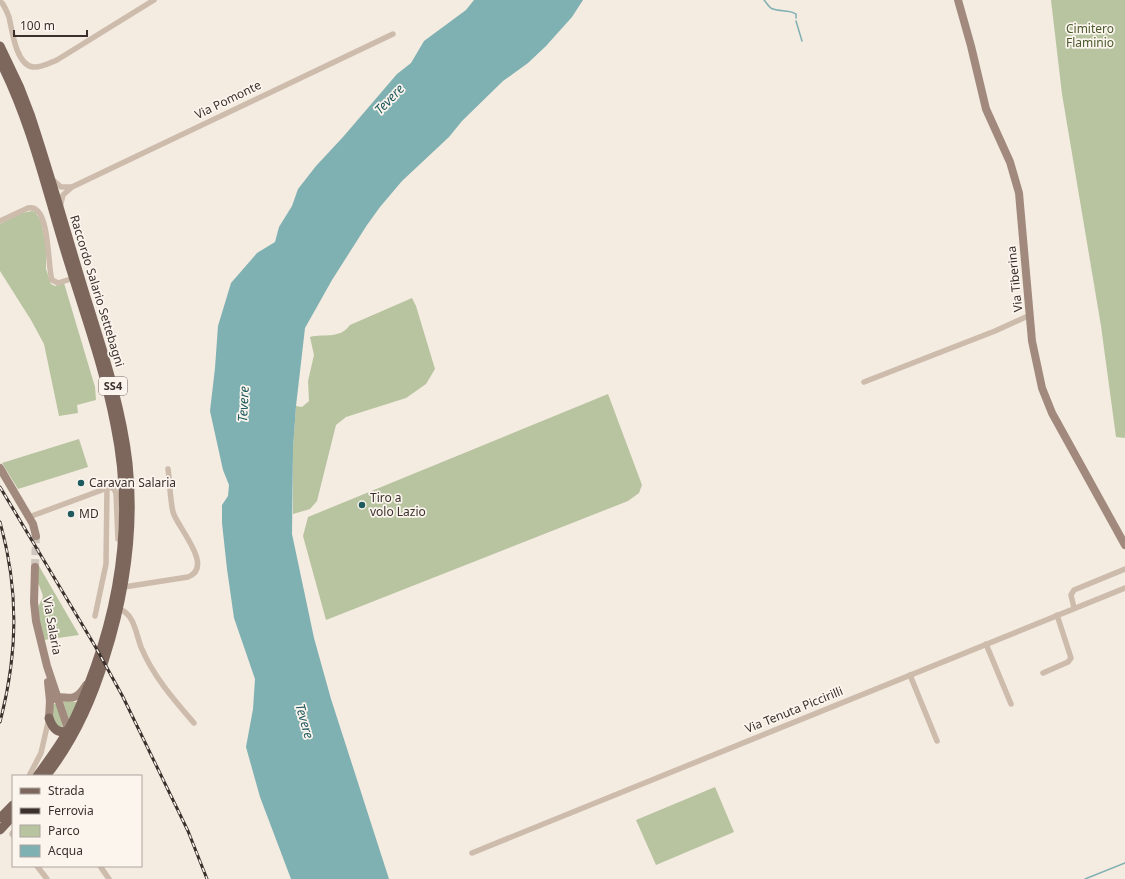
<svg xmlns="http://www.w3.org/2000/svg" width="1125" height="879" viewBox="0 0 1125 879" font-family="'Noto Sans',sans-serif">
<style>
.green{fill:#b8c4a0}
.water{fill:#7fb0b2}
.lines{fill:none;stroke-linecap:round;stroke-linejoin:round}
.stream{stroke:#7fb0b2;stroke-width:1.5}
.secondary-tunnel{stroke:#cfc6bd;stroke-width:8;stroke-dasharray:8 4;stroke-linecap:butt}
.street{stroke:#cdbbac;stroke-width:5.5}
.secondary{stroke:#a18a7d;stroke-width:8}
.primary{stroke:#7d675c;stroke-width:9}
.rail-casing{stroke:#3b302b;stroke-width:3}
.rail{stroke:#fbf5ee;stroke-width:1.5;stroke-dasharray:4.5;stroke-linecap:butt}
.poi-dot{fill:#1f5a5e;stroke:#fbf5ee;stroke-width:1.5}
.labels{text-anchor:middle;stroke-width:3.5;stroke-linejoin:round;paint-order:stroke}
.shield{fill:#fbf5ee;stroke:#756b66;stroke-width:1}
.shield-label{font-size:11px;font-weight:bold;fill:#3b302b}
.park-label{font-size:12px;fill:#4a5a2e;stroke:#fbf5ee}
.street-label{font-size:12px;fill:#3b302b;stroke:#fbf5ee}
.poi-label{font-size:12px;fill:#3b302b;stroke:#fbf5ee;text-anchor:start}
.water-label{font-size:13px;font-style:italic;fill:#1f5a5e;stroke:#fbf5ee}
</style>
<rect width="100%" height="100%" fill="#f4ebe1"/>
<g class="green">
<polygon points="1051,0 1125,0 1125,438 1116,437 1101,326 1062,94"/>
<polygon points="32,211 35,212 41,221 46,247 46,269 51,284 55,286 64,283 95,387 96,400 77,405 78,413 59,416 44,344 31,320 0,271 0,224 22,213"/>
<path d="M 412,298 L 416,306 L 435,369 L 426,384 L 406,398 L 346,417 L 336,425 L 317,501 L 310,509 L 293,514 L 293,449 L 296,406 L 302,407 L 309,401 L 308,381 L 314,355 L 310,337 C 324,333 339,340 350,325 Z"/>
<polygon points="608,394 642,485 639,493 628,501 326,620 303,536 308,517"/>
<polygon points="79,439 88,467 18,489 2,463"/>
<polygon points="39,566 79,635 44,640 37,613 38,607 43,597 42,593 37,580"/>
<polygon points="63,701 77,702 69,720"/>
<polygon points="54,704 57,704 63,728 54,725 52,707"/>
<polygon points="715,787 734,832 656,865 636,820"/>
</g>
<polygon class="water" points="474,0 583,0 572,17 546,46 528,63 503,81 462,121 449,137 402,181 380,207 367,225 332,280 305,328 296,406 293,449 292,534 314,638 331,699 389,879 291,879 260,797 246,747 253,709 255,679 234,618 227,569 222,523 222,505 228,496 229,485 223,470 210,411 215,368 218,326 231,283 257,253 275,242 279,227 292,206 298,189 316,166 343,137 397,74 411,63 424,41 466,10"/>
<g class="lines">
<g class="stream">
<path d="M 764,0 C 767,3 769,8 773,9 C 780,12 789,9 796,14 L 796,18"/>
<polyline points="796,21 802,41"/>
<polyline points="1085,879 1125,863"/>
</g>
<polyline class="secondary-tunnel" points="35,567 36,536"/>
<g class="street">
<path d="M 0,2 L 2,3 C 5,7 7,12 9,17 C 12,30 16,65 33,67 C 41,68 50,63 57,60 L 154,0"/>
<polyline points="52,179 61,187 70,187"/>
<polyline points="60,207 63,195 72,187 393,34"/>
<path d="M 0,221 L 28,208 C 51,203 47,267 52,280 L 58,283 L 74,278"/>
<polyline points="864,382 995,331 1030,315"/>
<polyline points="29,517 110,487 114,489 116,493 118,539"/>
<path d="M 124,587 L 188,577 C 215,567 177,527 173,512 C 170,499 170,483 168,469"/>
<polyline points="1074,608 1071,595 1074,590 1125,569"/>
<path d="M 119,609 C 134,613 136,634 141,647 C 153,676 174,700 194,723"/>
<polyline points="95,616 106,564 107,488"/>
<polyline points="986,644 1011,704"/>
<polyline points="1043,673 1068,662 1071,658 1057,615"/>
<polyline points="910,675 937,741"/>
<polyline points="29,776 41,753 49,718"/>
<polyline points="13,832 12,834 13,835"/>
<polyline points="472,853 1125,588"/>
<polyline points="37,866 47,879"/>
<polyline points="100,866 109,879"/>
</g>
<g class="secondary">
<polyline points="958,0 971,46 986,109 1010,162 1019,193 1032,341 1042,388 1052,413 1125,545"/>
<polyline points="0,468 33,524 36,536"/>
<polyline points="35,567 34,602 36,621 47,666 67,726 67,731"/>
<polyline points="48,682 50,701 49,718"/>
<path d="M 50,701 C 65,690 71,709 86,685"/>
</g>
<g class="primary">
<path d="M 0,46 L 20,88 L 30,114 C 49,171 65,228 82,284 C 100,343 121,402 128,463 C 135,529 125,595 105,658 C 92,701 74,741 46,776"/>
<path d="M 0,61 C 31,122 46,189 66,254 C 83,310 104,367 115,425 C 132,507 123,588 95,667 C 87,689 79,712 67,732 C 58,748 47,762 37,776"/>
<path d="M 49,718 C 52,727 57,734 67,731"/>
<polyline points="0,818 13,805"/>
<polyline points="0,830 13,816"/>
</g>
<g class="rail-casing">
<g id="rail">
<polyline points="0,487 95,646 123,697 188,831 207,879"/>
<path d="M 0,522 C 19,590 18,653 0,722"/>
</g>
</g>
<use href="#rail" class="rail"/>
</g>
<g class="poi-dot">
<circle cx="81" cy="483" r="4"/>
<circle cx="362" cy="505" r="4"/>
<circle cx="71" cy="514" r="4"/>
</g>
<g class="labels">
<rect class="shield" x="99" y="377" width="28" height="18" rx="3"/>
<g class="shield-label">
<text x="113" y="390">SS4</text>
</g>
<g class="park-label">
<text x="1090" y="33">Cimitero<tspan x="1090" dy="14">Flaminio</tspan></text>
</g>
<g class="street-label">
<text transform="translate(228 100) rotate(-26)" y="4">Via Pomonte</text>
<text transform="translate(1015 279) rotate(-96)" y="4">Via Tiberina</text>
<text transform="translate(97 291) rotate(73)" y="4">Raccordo Salario Settebagni</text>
<text transform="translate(52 626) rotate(80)" y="4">Via Salaria</text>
<text transform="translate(794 710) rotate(-22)" y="4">Via Tenuta Piccirilli</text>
</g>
<g class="poi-label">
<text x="89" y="487">Caravan Salaria</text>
<text x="370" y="502">Tiro a<tspan x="370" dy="14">volo Lazio</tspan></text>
<text x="79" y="518">MD</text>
</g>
<g class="water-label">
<text transform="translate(389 99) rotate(-46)" y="5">Tevere</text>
<text transform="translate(243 404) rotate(-87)" y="5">Tevere</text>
<text transform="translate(305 721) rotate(74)" y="5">Tevere</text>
</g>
</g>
<rect x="12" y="775" width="130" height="92" fill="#fbf5ee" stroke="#aea6a0"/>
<rect x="20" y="788" width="20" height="6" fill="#7d675c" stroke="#aea6a0"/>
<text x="48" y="795" font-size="12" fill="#3b302b">Strada</text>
<rect x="20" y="808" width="20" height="6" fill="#3b302b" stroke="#aea6a0"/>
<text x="48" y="815" font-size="12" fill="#3b302b">Ferrovia</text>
<rect x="20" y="825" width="20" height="12" fill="#b8c4a0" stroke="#aea6a0"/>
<text x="48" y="835" font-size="12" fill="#3b302b">Parco</text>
<rect x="20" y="845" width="20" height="12" fill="#7fb0b2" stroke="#aea6a0"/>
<text x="48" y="855" font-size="12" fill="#3b302b">Acqua</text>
<path d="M14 30v6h73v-6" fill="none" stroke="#3b302b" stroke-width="2"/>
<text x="20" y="30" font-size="12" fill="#3b302b" stroke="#fbf5ee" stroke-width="3" paint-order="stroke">100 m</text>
</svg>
